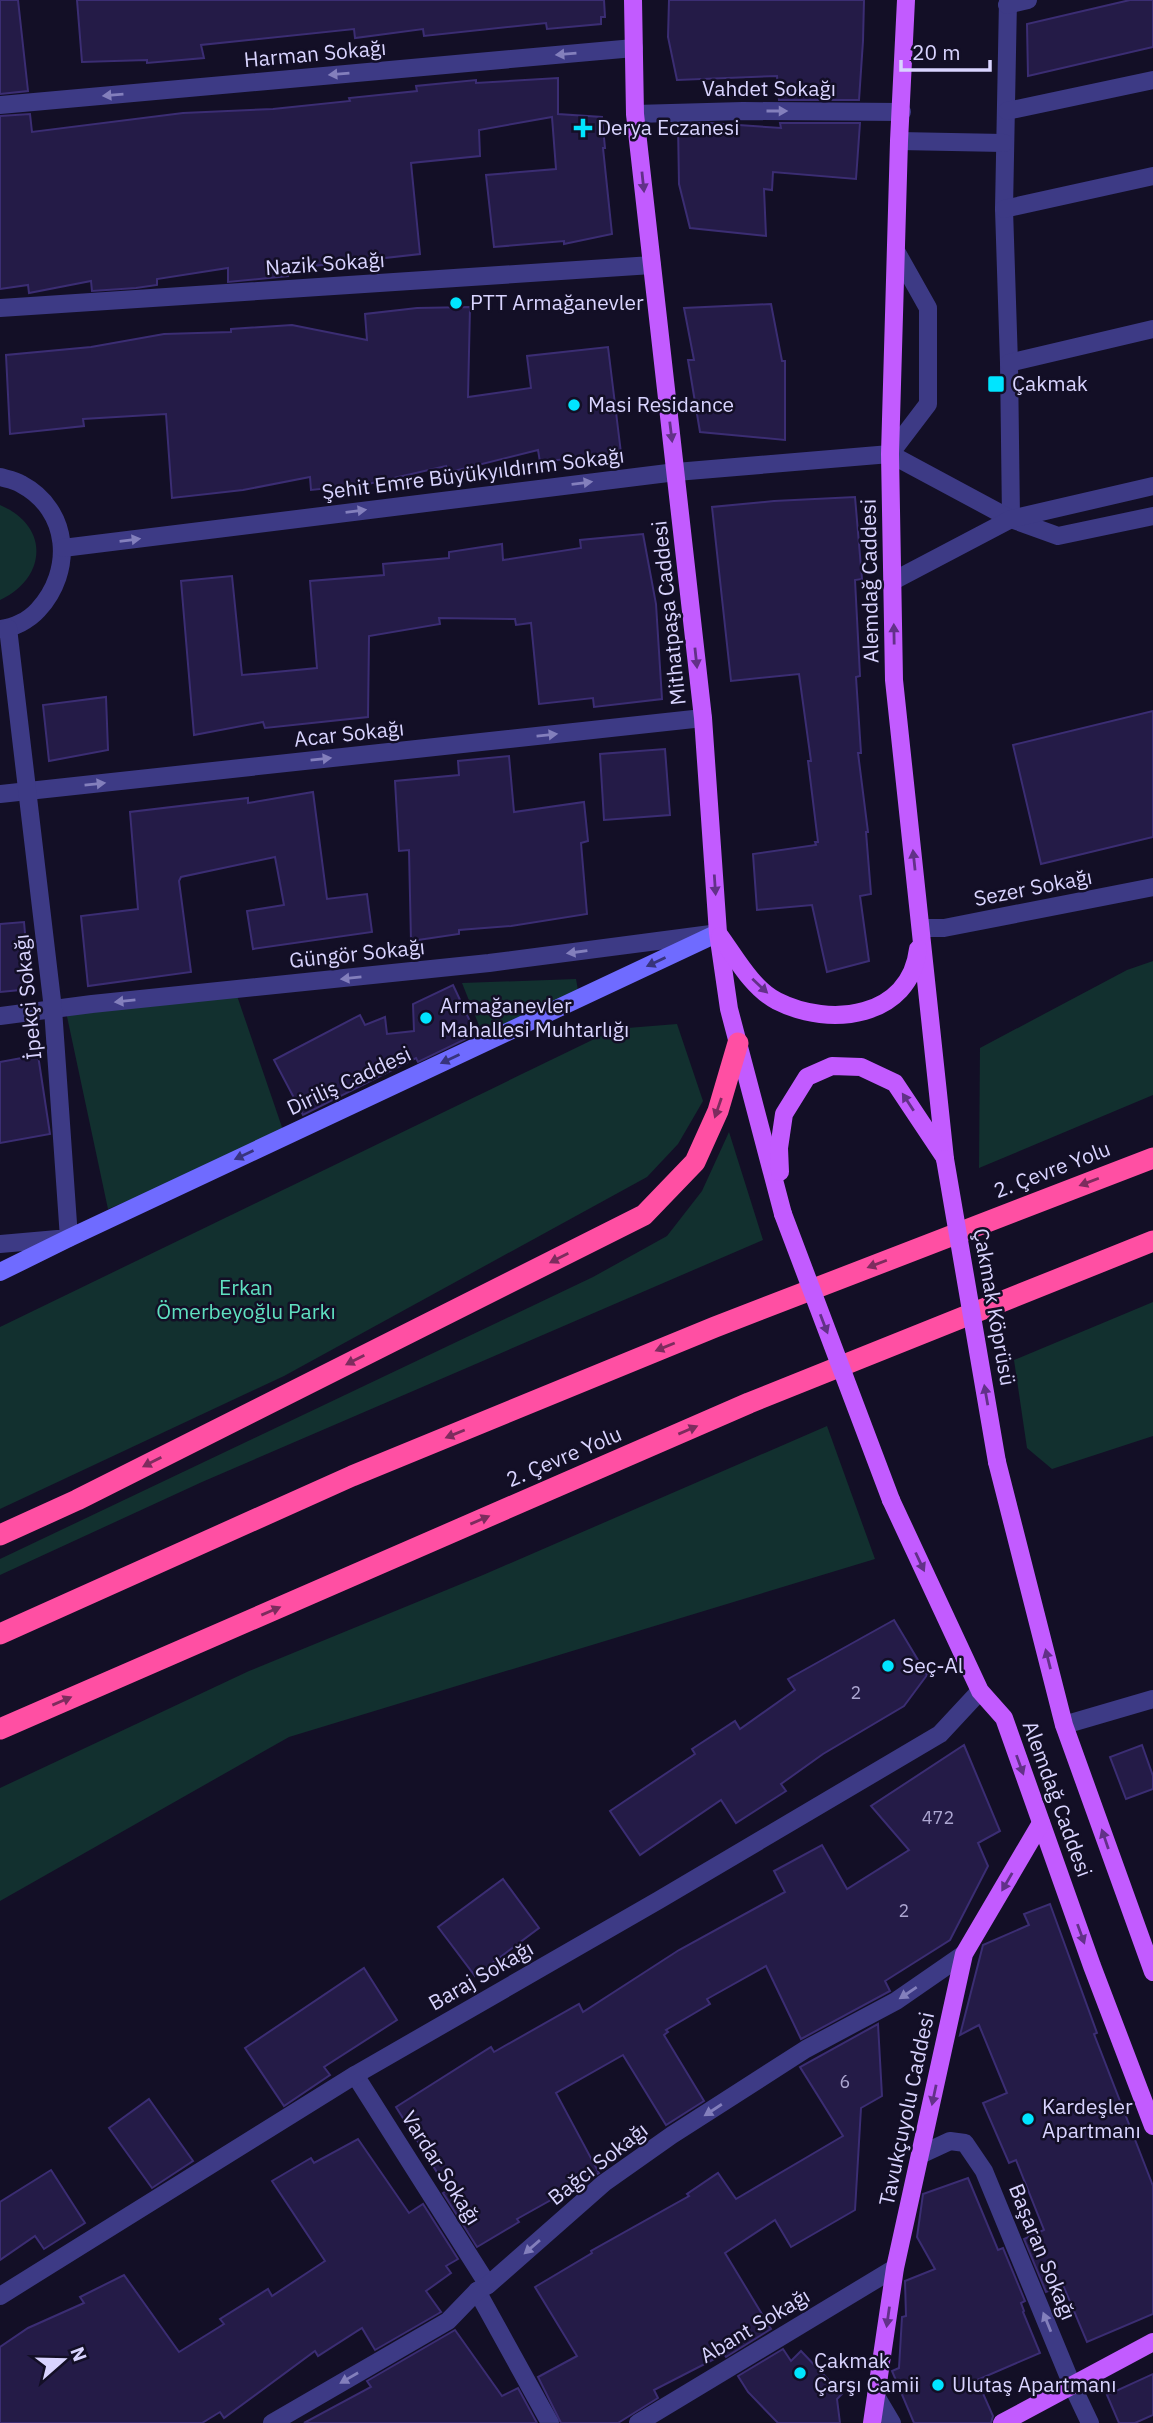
<svg xmlns="http://www.w3.org/2000/svg" width="1153" height="2423" viewBox="0 0 1153 2423" font-family="'IBM Plex Sans',sans-serif">
<style>
.green{fill:#12302f}
.building{fill:#241b47;stroke:#3b2d73;stroke-width:2}
.lines{fill:none;stroke-linecap:round;stroke-linejoin:round}
.service{stroke:#3d3a85;stroke-width:18}
.minor{stroke:#3d3a85;stroke-width:18}
.tertiary{stroke:#3d3a85;stroke-width:18}
.secondary{stroke:#6f6bff;stroke-width:18}
.primary{stroke:#c25bff;stroke-width:18}
.motorway{stroke:#ff4fa3;stroke-width:21}
.primary-bridge{stroke:#c25bff;stroke-width:18}
.oneway{fill:#837fbc}
.oneway2{fill:#623188}
.oneway3{fill:#38347d}
.oneway4{fill:#7d2c5e}
.poi-dot{fill:#00e5ff;stroke:#130f26;stroke-width:2.5}
.labels{text-anchor:middle;stroke-width:5;stroke-linejoin:round;paint-order:stroke}
.number-label{font-size:18px;fill:#aca6d1}
.street-label{font-size:21px;fill:#d9d4ff;stroke:#130f26}
.poi-label{font-size:21px;fill:#d9d4ff;stroke:#130f26;text-anchor:start}
.park-label{font-size:21px;fill:#5fe0c0;stroke:#130f26}
</style>
<rect width="100%" height="100%" fill="#130f26"/>
<g class="green">
<path d="M 0,505 C 50,526 47,578 0,600 Z"/>
<polygon points="1153,961 1153,1095 979,1168 980,1048 1127,970"/>
<polygon points="576,979 579,996 482,1033 462,983"/>
<polygon points="234,987 285,1136 108,1209 65,1007"/>
<polygon points="677,1024 703,1101 678,1144 647,1177 284,1376 0,1509 0,1327 615,1029"/>
<polygon points="729,1132 763,1240 202,1482 0,1575 0,1559 593,1277 667,1236 702,1191"/>
<polygon points="1153,1302 1153,1436 1052,1469 1027,1448 1014,1360"/>
<polygon points="827,1426 875,1559 289,1737 0,1901 0,1788 249,1671 483,1575"/>
</g>
<g class="building">
<polygon points="0,0 18,0 28,91 0,94"/>
<polygon points="77,0 604,0 605,17 601,17 601,24 547,29 546,23 424,36 423,29 355,38 354,29 201,45 204,58 147,63 147,60 82,62"/>
<polygon points="669,0 864,0 863,41 859,100 779,100 777,76 677,80 668,37"/>
<polygon points="1130,0 1153,0 1153,47 1028,76 1027,24"/>
<polygon points="558,78 558,114 602,117 605,148 603,148 612,234 564,244 564,241 494,247 486,175 556,169 552,117 479,130 480,156 411,163 420,254 287,269 288,276 259,279 228,282 228,268 157,279 157,285 136,288 92,291 91,281 29,293 28,285 0,289 0,116 30,114 32,132 183,113 273,109 350,101 349,98 417,91 416,86 476,80 476,83"/>
<polygon points="709,123 781,128 780,123 860,123 856,179 773,172 772,190 764,189 766,236 690,228 679,184 678,124"/>
<polygon points="771,304 782,361 785,361 785,440 700,432 688,360 694,360 684,308"/>
<polygon points="470,307 468,397 531,388 527,356 608,347 621,453 540,462 538,450 446,473 446,466 368,484 311,490 310,477 243,490 172,498 166,414 83,419 84,426 10,434 6,355 91,347 164,334 231,332 231,329 292,325 367,340 365,314 417,308"/>
<polygon points="855,497 862,579 855,580 860,676 856,677 861,753 858,753 868,832 866,832 871,894 860,896 869,961 827,972 812,905 757,910 753,854 816,845 815,842 818,842 808,761 811,761 799,674 731,681 712,507 774,501"/>
<polygon points="643,534 656,604 662,699 594,707 593,698 539,704 531,623 516,625 515,619 439,618 440,624 369,636 368,717 265,728 263,722 194,735 181,581 232,576 242,675 317,668 310,581 384,575 383,564 449,558 449,552 502,544 503,560 581,548 580,540"/>
<polygon points="106,697 108,750 49,761 43,705"/>
<polygon points="1153,711 1153,837 1041,864 1013,745"/>
<polygon points="665,749 670,815 604,820 600,754"/>
<polygon points="509,756 514,812 584,802 588,841 581,843 587,914 511,926 459,930 459,934 411,941 409,850 399,851 395,781 459,775 458,761"/>
<polygon points="313,792 327,899 367,894 372,932 253,949 247,911 284,905 275,857 181,877 179,881 191,972 88,986 81,916 138,909 130,812 248,798 248,803"/>
<polygon points="24,922 30,989 0,992 0,924"/>
<polygon points="453,985 476,1034 418,1062 416,1058 303,1115 274,1060 360,1015 365,1025 385,1017 387,1034 414,1031 413,1004"/>
<polygon points="38,1055 50,1134 0,1143 0,1062"/>
<polygon points="894,1620 927,1675 904,1706 823,1754 781,1784 786,1791 736,1823 721,1800 640,1855 610,1811 695,1754 692,1749 735,1721 740,1729 795,1690 788,1679"/>
<polygon points="964,1745 1000,1831 978,1843 988,1866 950,1940 885,1981 890,1991 801,2039 766,1966 707,1999 710,2004 666,2030 668,2032 664,2035 704,2101 666,2125 623,2055 556,2093 599,2173 517,2219 519,2222 477,2247 443,2193 448,2190 396,2107 491,2047 494,2052 579,2004 583,2012 679,1950 785,1892 774,1871 822,1845 847,1889 909,1850 871,1806"/>
<polygon points="1142,1745 1153,1776 1153,1789 1126,1799 1110,1757"/>
<polygon points="503,1879 539,1928 475,1976 438,1927"/>
<polygon points="1050,1904 1097,2033 1094,2034 1153,2186 1153,2314 1087,2342 1063,2285 1046,2292 1024,2239 1044,2230 1016,2160 1009,2163 983,2103 1007,2093 979,2025 960,2035 983,1945 1029,1925 1024,1914"/>
<polygon points="364,1968 397,2020 324,2067 330,2075 284,2106 245,2048"/>
<polygon points="878,2024 882,2096 861,2108 855,2210 791,2247 775,2220 725,2253 771,2329 726,2357 724,2354 654,2390 658,2398 618,2423 561,2423 538,2377 577,2356 535,2287 592,2253 591,2251 689,2196 687,2194 718,2173 736,2199 843,2136 800,2067"/>
<polygon points="149,2099 193,2161 152,2188 109,2128"/>
<polygon points="358,2139 409,2213 423,2204 458,2259 446,2266 451,2273 426,2291 441,2312 375,2350 362,2328 318,2356 315,2351 224,2418 220,2412 202,2423 0,2423 0,2347 28,2328 84,2303 80,2297 124,2275 179,2352 224,2324 220,2319 268,2289 272,2296 325,2261 272,2181 311,2158 314,2163"/>
<polygon points="51,2170 85,2223 44,2249 35,2236 0,2260 0,2202"/>
<polygon points="968,2178 998,2250 1003,2248 1025,2301 1021,2303 1024,2311 1023,2312 1040,2353 977,2380 993,2416 991,2423 914,2423 892,2371 899,2368 902,2317 906,2316 905,2281 935,2269 917,2237 923,2194"/>
<polygon points="455,2330 502,2396 518,2388 537,2423 304,2423 371,2387 367,2381"/>
<polygon points="783,2349 791,2361 801,2351 842,2394 837,2399 840,2423 778,2423 748,2392 738,2376"/>
<polygon points="1153,2374 1153,2415 1135,2423 1119,2423 1107,2395"/>
</g>
<g class="lines">
<g class="service">
<polyline points="1008,0 1004,209 1009,363 1011,519"/>
<polyline points="1007,5 1028,0"/>
<polyline points="1007,111 1153,80"/>
<polyline points="899,141 1004,143"/>
<polyline points="1004,209 1153,176"/>
<polyline points="1009,363 1153,329"/>
<polyline points="890,454 928,404 928,308 896,251"/>
</g>
<g class="minor">
<polyline points="0,105 634,48"/>
<polyline points="635,114 743,111 902,112"/>
<polyline points="0,308 652,265"/>
<path d="M 0,477 C 7,479 15,480 21,484 C 70,510 74,571 38,610 C 29,620 14,628 0,629"/>
<polyline points="1011,519 1058,536 1153,516"/>
<polyline points="63,548 676,472 890,454"/>
<polyline points="0,794 703,718"/>
<polyline points="921,928 944,928 1153,887"/>
<polyline points="0,1016 92,1004 489,963 711,934"/>
<polyline points="0,1244 69,1238 53,1009 8,628"/>
<polyline points="355,2075 488,2285"/>
<polyline points="922,2154 950,2141 965,2143 984,2171 1072,2385 1090,2423"/>
<polyline points="477,2291 550,2423"/>
<polyline points="0,2296 355,2075 659,1900 940,1734 980,1691"/>
<polyline points="876,2396 892,2423"/>
<polyline points="272,2423 448,2321 477,2291 488,2285 604,2183 672,2135 806,2049 896,2001 964,1954"/>
<polyline points="638,2423 895,2268"/>
</g>
<g class="tertiary">
<polyline points="890,454 1011,519"/>
<polyline points="893,581 1011,519 1153,486"/>
<polyline points="1064,1725 1153,1699"/>
</g>
<polyline class="secondary" points="0,1272 69,1238 718,933"/>
<g class="primary">
<polyline points="633,0 635,114 703,718 718,933 729,1009 783,1214"/>
<polyline points="906,0 899,141 890,454 894,680 945,1159"/>
<path d="M 720,936 C 736,958 752,988 777,1001 C 830,1028 910,1018 918,949"/>
<polyline points="780,1172 779,1148 784,1114 807,1077 832,1066 861,1067 895,1083 943,1155"/>
<polyline points="997,1462 1064,1725 1153,1972"/>
<polyline points="891,1500 980,1691 1004,1718 1092,1966 1153,2126"/>
<polyline points="872,2423 895,2268 964,1954 1041,1823"/>
<polyline points="1002,2423 1153,2342"/>
</g>
<g class="motorway">
<polyline points="0,1535 77,1500 644,1215 695,1162 718,1111 738,1043"/>
<polyline points="0,1634 352,1476 715,1327 1153,1158"/>
<polyline points="0,1729 749,1403 1153,1241"/>
</g>
<g class="primary-bridge">
<polyline points="945,1159 997,1462"/>
<polyline points="783,1214 891,1500"/>
</g>
</g>
<defs><path id="oneway-solid" d="M-6-.8H1V-3.2L6.5 0L1 3.2V.8H-6Z" transform="scale(1.75)"/></defs>
<g class="oneway">
<use href="#oneway-solid" transform="translate(566 54) rotate(175)"/>
<use href="#oneway-solid" transform="translate(339 74) rotate(175)"/>
<use href="#oneway-solid" transform="translate(113 95) rotate(175)"/>
<use href="#oneway-solid" transform="translate(777 111)"/>
<use href="#oneway-solid" transform="translate(582 483) rotate(-7)"/>
<use href="#oneway-solid" transform="translate(356 511) rotate(-7)"/>
<use href="#oneway-solid" transform="translate(130 540) rotate(-7)"/>
<use href="#oneway-solid" transform="translate(547 735) rotate(-6)"/>
<use href="#oneway-solid" transform="translate(321 759) rotate(-6)"/>
<use href="#oneway-solid" transform="translate(95 784) rotate(-6)"/>
<use href="#oneway-solid" transform="translate(577 952) rotate(172)"/>
<use href="#oneway-solid" transform="translate(351 978) rotate(174)"/>
<use href="#oneway-solid" transform="translate(125 1001) rotate(174)"/>
<use href="#oneway-solid" transform="translate(908 1993) rotate(146)"/>
<use href="#oneway-solid" transform="translate(713 2110) rotate(147)"/>
<use href="#oneway-solid" transform="translate(532 2247) rotate(139)"/>
<use href="#oneway-solid" transform="translate(1047 2322) rotate(-112)"/>
<use href="#oneway-solid" transform="translate(349 2378) rotate(150)"/>
</g>
<g class="oneway2">
<use href="#oneway-solid" transform="translate(643 182) rotate(84)"/>
<use href="#oneway-solid" transform="translate(671 432) rotate(83)"/>
<use href="#oneway-solid" transform="translate(894 634) rotate(-91)"/>
<use href="#oneway-solid" transform="translate(696 658) rotate(84)"/>
<use href="#oneway-solid" transform="translate(914 860) rotate(-96)"/>
<use href="#oneway-solid" transform="translate(715 885) rotate(86)"/>
<use href="#oneway-solid" transform="translate(760 986) rotate(43)"/>
<use href="#oneway-solid" transform="translate(908 1102) rotate(-123)"/>
<use href="#oneway-solid" transform="translate(824 1324) rotate(69)"/>
<use href="#oneway-solid" transform="translate(986 1395) rotate(-100)"/>
<use href="#oneway-solid" transform="translate(920 1562) rotate(65)"/>
<use href="#oneway-solid" transform="translate(1048 1659) rotate(-104)"/>
<use href="#oneway-solid" transform="translate(1020 1765) rotate(70)"/>
<use href="#oneway-solid" transform="translate(1105 1839) rotate(-109)"/>
<use href="#oneway-solid" transform="translate(1007 1882) rotate(120)"/>
<use href="#oneway-solid" transform="translate(1081 1934) rotate(70)"/>
<use href="#oneway-solid" transform="translate(934 2095) rotate(102)"/>
<use href="#oneway-solid" transform="translate(888 2317) rotate(98)"/>
</g>
<g class="oneway3">
<use href="#oneway-solid" transform="translate(656 962) rotate(155)"/>
<use href="#oneway-solid" transform="translate(450 1059) rotate(155)"/>
<use href="#oneway-solid" transform="translate(244 1155) rotate(155)"/>
</g>
<g class="oneway4">
<use href="#oneway-solid" transform="translate(718 1108) rotate(109)"/>
<use href="#oneway-solid" transform="translate(1089 1182) rotate(159)"/>
<use href="#oneway-solid" transform="translate(559 1258) rotate(153)"/>
<use href="#oneway-solid" transform="translate(877 1264) rotate(159)"/>
<use href="#oneway-solid" transform="translate(665 1347) rotate(158)"/>
<use href="#oneway-solid" transform="translate(355 1360) rotate(153)"/>
<use href="#oneway-solid" transform="translate(688 1430) rotate(-23)"/>
<use href="#oneway-solid" transform="translate(455 1434) rotate(158)"/>
<use href="#oneway-solid" transform="translate(152 1462) rotate(153)"/>
<use href="#oneway-solid" transform="translate(480 1520) rotate(-23)"/>
<use href="#oneway-solid" transform="translate(271 1611) rotate(-23)"/>
<use href="#oneway-solid" transform="translate(62 1701) rotate(-23)"/>
</g>
<g class="poi-dot">
<path d="M579.5 117.5h7v7h7v7h-7v7h-7v-7h-7v-7h7z"/>
<circle cx="456" cy="303" r="7"/>
<rect x="987" y="375" width="18" height="18" rx="3.5"/>
<circle cx="574" cy="405" r="7"/>
<circle cx="426" cy="1018" r="7"/>
<circle cx="888" cy="1666" r="7"/>
<circle cx="1028" cy="2119" r="7"/>
<circle cx="800" cy="2373" r="7"/>
<circle cx="938" cy="2385" r="7"/>
</g>
<g class="labels">
<g class="number-label">
<text x="856" y="1699">2</text>
<text x="938" y="1824">472</text>
<text x="904" y="1917">2</text>
<text x="845" y="2088">6</text>
</g>
<g class="street-label">
<text transform="translate(315 54) rotate(-5)" y="7">Harman Sokağı</text>
<text x="769" y="96">Vahdet Sokağı</text>
<text transform="translate(325 264) rotate(-4)" y="7">Nazik Sokağı</text>
<text transform="translate(473 474) rotate(-7)" y="7">Şehit Emre Büyükyıldırım Sokağı</text>
<text transform="translate(870 581) rotate(-91)" y="7">Alemdağ Caddesi</text>
<text transform="translate(669 613) rotate(-96)" y="7">Mithatpaşa Caddesi</text>
<text transform="translate(349 734) rotate(-6)" y="7">Acar Sokağı</text>
<text transform="translate(1033 888) rotate(-11)" y="7">Sezer Sokağı</text>
<text transform="translate(357 954) rotate(-6)" y="7">Güngör Sokağı</text>
<text transform="translate(28 997) rotate(-96)" y="7">İpekçi Sokağı</text>
<text transform="translate(349 1081) rotate(-25)" y="7">Diriliş Caddesi</text>
<text transform="translate(1052 1170) rotate(-21)" y="7">2. Çevre Yolu</text>
<text transform="translate(994 1307) rotate(80)" y="7">Çakmak Köprüsü</text>
<text transform="translate(564 1457) rotate(-23)" y="7">2. Çevre Yolu</text>
<text transform="translate(1057 1799) rotate(70)" y="7">Alemdağ Caddesi</text>
<text transform="translate(481 1976) rotate(-30)" y="7">Baraj Sokağı</text>
<text transform="translate(907 2109) rotate(-78)" y="7">Tavukçuyolu Caddesi</text>
<text transform="translate(598 2164) rotate(-38)" y="7">Bağcı Sokağı</text>
<text transform="translate(441 2168) rotate(58)" y="7">Vardar Sokağı</text>
<text transform="translate(1042 2252) rotate(68)" y="7">Başaran Sokağı</text>
<text transform="translate(755 2326) rotate(-31)" y="7">Abant Sokağı</text>
</g>
<g class="poi-label">
<text x="597" y="135">Derya Eczanesi</text>
<text x="470" y="310">PTT Armağanevler</text>
<text x="1012" y="391">Çakmak</text>
<text x="588" y="412">Masi Residance</text>
<text x="440" y="1013">Armağanevler<tspan x="440" dy="24">Mahallesi Muhtarlığı</tspan></text>
<text x="902" y="1673">Seç-Al</text>
<text x="1042" y="2114">Kardeşler<tspan x="1042" dy="24">Apartmanı</tspan></text>
<text x="814" y="2368">Çakmak<tspan x="814" dy="24">Çarşı Camii</tspan></text>
<text x="952" y="2392">Ulutaş Apartmanı</text>
</g>
<g class="park-label">
<text x="246" y="1295">Erkan<tspan x="246" dy="24">Ömerbeyoğlu Parkı</tspan></text>
</g>
</g>
<g transform="translate(63 2360) rotate(70)" stroke="#130f26" stroke-width="5" paint-order="stroke">
<path d="M0-5L12 26L0 18L-12 26Z" fill="#d9d4ff"/>
<text y="-10" font-size="19" font-weight="bold" text-anchor="middle" fill="#d9d4ff">N</text>
</g>
<path d="M901 60v10h89v-10" fill="none" stroke="#d9d4ff" stroke-width="3.5"/>
<text x="912" y="60" font-size="21" fill="#d9d4ff" stroke="#130f26" stroke-width="5" paint-order="stroke">20 m</text>
</svg>
